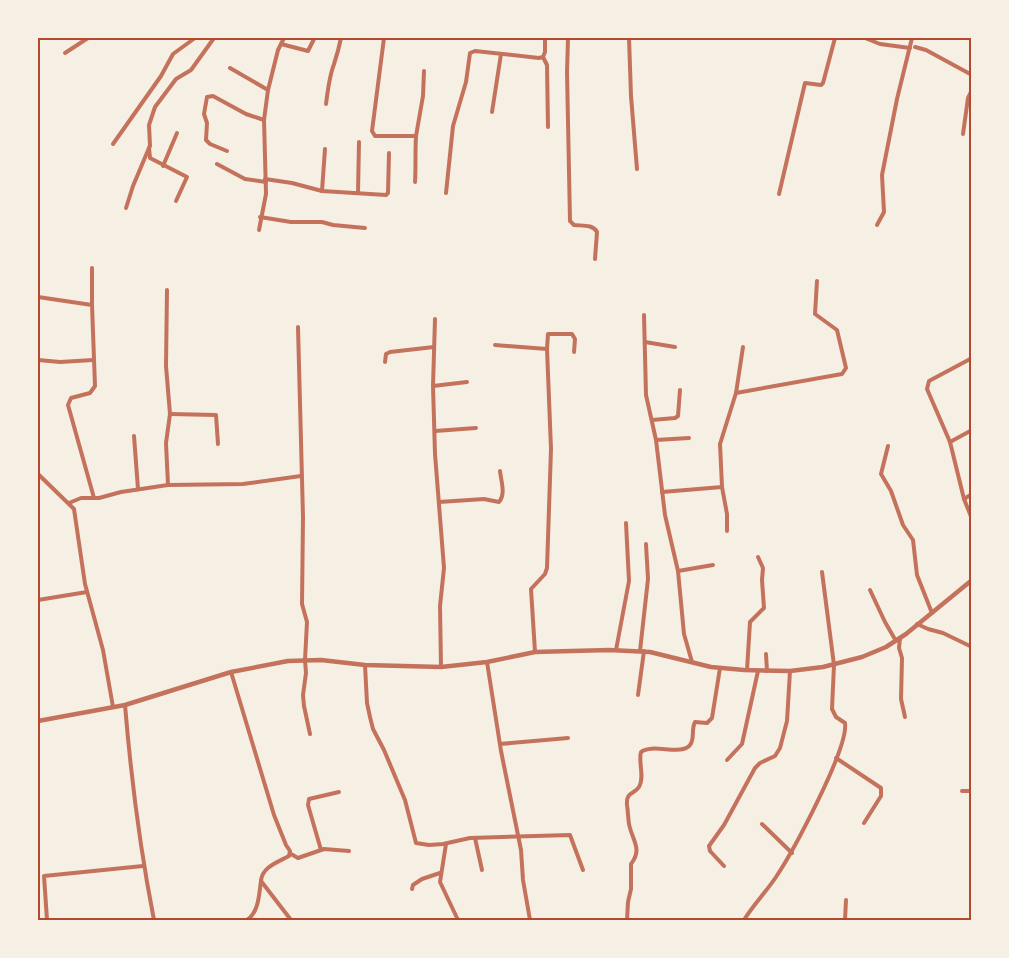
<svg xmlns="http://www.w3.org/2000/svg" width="1009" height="958" viewBox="0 0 1009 958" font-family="'Open Sans',sans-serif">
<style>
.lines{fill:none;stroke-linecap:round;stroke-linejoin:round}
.minor{stroke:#c5725c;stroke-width:4}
.tertiary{stroke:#c5725c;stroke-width:4.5}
.neatline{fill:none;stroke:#b5482f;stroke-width:2}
</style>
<rect width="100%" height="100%" fill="#f6efe4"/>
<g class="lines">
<g class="minor">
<path d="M 384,38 L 372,131 L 375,136 L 416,136 C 415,152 416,167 415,182"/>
<polyline points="545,38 545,52 543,57 547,65 548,127"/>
<path d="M 568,38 L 567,72 L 570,221 L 574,225 C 582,226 593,224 597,232 L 595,259"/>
<polyline points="629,38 631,96 637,169"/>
<polyline points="865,38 880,44 910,48"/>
<polyline points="281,44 308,51 314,39"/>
<polyline points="915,47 926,50 972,75"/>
<polyline points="65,53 88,38"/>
<polyline points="230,68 268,90"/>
<path d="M 326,104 C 328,90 329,77 334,64 C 337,55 339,48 341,38"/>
<polyline points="492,112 501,54"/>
<polyline points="963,134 968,98 972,90"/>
<polyline points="416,136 423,96 424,71"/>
<polyline points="113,144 161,76 173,54 195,38"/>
<polyline points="227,151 210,144 206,140 207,123 204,114 207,97 213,96 246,114 264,120"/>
<polyline points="217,164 245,179 266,182"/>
<polyline points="163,166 177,133"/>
<polyline points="265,179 292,183 322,191 325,149"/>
<polyline points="322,191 386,195 388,193 389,153"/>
<polyline points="358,193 359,142"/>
<polyline points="446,193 453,126 466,82 470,53 475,51 539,58 543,57"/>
<polyline points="779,194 805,83 821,85 823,83 835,38"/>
<polyline points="176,201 187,177 150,158 149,148 150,146 149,125 155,107 176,79 191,70 214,38"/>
<polyline points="126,208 133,186 149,148"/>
<polyline points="260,217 291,222 322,222 333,225 365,228"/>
<polyline points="877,225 884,212 882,175 897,99 912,38"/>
<polyline points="259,230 266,194 264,120 268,90 278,50 284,38"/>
<polyline points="167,290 166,366 170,414 166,443 168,485"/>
<polyline points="38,297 92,305 95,386 90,393 71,398 68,405 94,498"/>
<polyline points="92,305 92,268"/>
<polyline points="644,315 646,395 656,440 665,515 678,571 684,634 692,662"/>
<polyline points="435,319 433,386 435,454 444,568 440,606 441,667"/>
<polyline points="298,327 303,517 302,604 307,622 305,660 306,673 303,695 304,706 310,734"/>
<polyline points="645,342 675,347"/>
<polyline points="495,345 547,349 551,449 547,568 545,574 531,589 535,652"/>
<polyline points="547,349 548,334 572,334 575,339 574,352"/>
<polyline points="972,358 929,381 927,389 950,442 964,499 972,519"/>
<polyline points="38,360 60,362 93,360"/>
<polyline points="385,362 386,354 390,352 434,347"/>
<polyline points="433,386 467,382"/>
<polyline points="736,393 743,347"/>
<polyline points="170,414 216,415 218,444"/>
<polyline points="652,420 675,418 678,416 680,390"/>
<polyline points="435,431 476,428"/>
<polyline points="134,436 138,489"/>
<polyline points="656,440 689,438"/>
<polyline points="950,442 972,430"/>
<polyline points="888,446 881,474 891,491 903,525 913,540 917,575 932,613"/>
<polyline points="38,474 74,509 85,584 103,650 113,707"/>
<polyline points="722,487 727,514 727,531"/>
<polyline points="662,492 722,487 720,444 736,393 842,374 846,368 837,330 815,314 817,281"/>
<polyline points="964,499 972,494"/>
<path d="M 439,502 L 484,499 L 499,502 C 506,494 501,481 500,471"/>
<polyline points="69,503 81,498 99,498 121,492 168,485 243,484 301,476"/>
<polyline points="678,571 713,565"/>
<polyline points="870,590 885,622 896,641"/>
<polyline points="38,600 87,592"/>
<polyline points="917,624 928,629 943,633 972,647"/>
<polyline points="900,638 899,648 902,658 901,699 905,717"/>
<polyline points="616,650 629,581 626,523"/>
<polyline points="640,651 648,579 646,544"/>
<polyline points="766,654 767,671"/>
<polyline points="487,662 501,751 521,850 523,880 530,920"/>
<polyline points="365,665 367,703 370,717 373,729 384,750 405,800 416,843 429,845 443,844 470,838 570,835 583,870"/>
<polyline points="747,670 750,622 764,608 762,580 763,568 758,557"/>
<path d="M 231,672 L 274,815 L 286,845 L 290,851 L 289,856 C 278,862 262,867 261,881 L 291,920"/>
<polyline points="638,695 644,651"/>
<path d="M 125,705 C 131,777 140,849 154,920"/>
<polyline points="500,744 568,738"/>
<polyline points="836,758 881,788 881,796 864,823"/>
<polyline points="727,760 742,744 758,671"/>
<polyline points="962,791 972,791"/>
<polyline points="762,824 792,853"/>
<polyline points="475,838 482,870"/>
<polyline points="446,844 440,882 458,920"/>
<polyline points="321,850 308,805 309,799 339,792"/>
<polyline points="291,854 298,858 324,849 349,851"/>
<polyline points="724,866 710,851 709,846 724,825 755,768 760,763 775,756 780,748 787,721 790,671"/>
<polyline points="412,889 413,885 422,879 440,873"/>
<polyline points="47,920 44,876 143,866"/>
<path d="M 247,920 C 259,912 259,894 261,881"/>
<path d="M 627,920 L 628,902 L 631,889 L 631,864 C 643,849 632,840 629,824 C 628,818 628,811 627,805 C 626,791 634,795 639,787 C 645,777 638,762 641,752 C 652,743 682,756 690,745 C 695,739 691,729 695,722 L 707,723 L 712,718 L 720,668"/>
<path d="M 744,920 C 753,905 766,892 776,877 C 792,853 849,748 845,723 L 836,717 L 832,709 L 834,665 L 822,572"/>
<polyline points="845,920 846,900"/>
</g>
<polyline class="tertiary" points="38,721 125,705 231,672 288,661 321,660 365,665 441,667 487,662 535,652 609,650 650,652 711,667 744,670 790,671 823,667 862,657 886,647 906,634 972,580"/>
</g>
<rect width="1009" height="958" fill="none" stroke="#f6efe4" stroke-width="78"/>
<rect x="39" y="39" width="931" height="880" class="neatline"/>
</svg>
